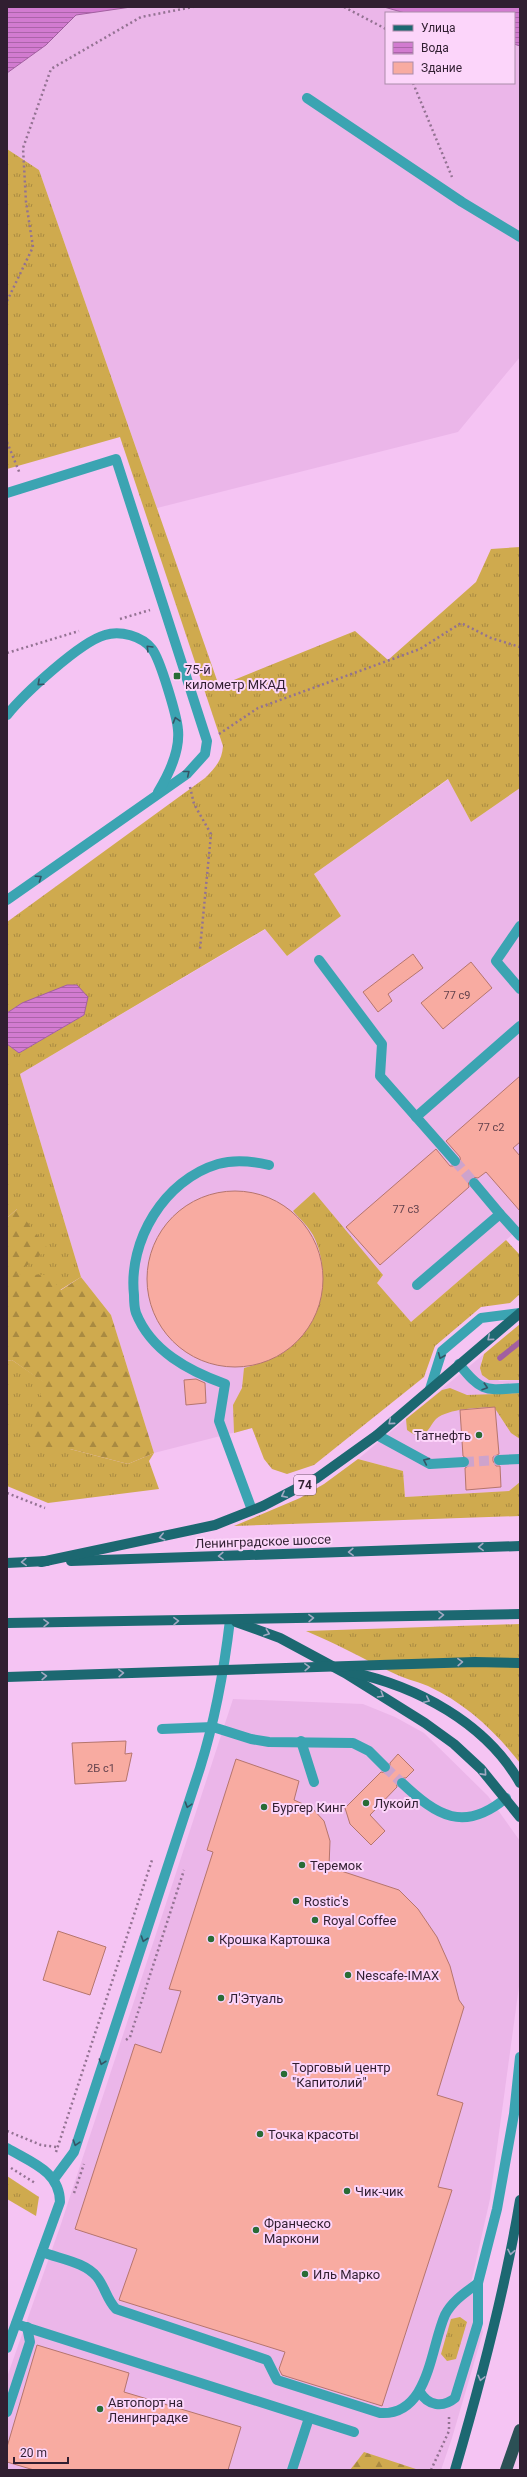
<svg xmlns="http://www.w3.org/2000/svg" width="527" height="2477" viewBox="0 0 527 2477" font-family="Roboto,sans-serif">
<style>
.built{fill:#ebb6e9}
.grass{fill:url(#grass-tufts)}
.forest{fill:url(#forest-firs)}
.water{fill:url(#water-rules);stroke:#a25fa0}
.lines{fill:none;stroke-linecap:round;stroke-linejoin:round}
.stream{stroke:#a25fa0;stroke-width:5.5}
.building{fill:#f8aba1;stroke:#b5756d}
.minor-tunnel{stroke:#cea3cc;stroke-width:10;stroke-dasharray:10 5;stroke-linecap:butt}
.path{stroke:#937292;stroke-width:2.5;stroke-dasharray:2 3;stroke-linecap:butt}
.minor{stroke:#3ba4b2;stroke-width:10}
.major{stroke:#1c6871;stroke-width:10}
.highway{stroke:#2b5055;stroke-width:12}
.oneway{stroke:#355465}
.oneway2{stroke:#a2a9c3}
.poi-dot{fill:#296c36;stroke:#fcd5fa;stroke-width:1.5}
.labels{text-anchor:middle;stroke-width:4;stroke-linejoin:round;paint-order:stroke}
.number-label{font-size:11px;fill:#63424d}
.shield{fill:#fcd5fa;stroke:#6e566d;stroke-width:1}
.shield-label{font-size:12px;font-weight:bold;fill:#311f31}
.poi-label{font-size:13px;fill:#311f31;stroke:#fcd5fa;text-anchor:start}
.street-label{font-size:13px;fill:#311f31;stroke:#fcd5fa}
</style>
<defs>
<pattern id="grass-tufts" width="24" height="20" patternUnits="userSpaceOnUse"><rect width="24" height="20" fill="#cfaa4e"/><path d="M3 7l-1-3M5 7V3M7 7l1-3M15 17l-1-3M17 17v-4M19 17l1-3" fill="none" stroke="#a98a41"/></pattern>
<pattern id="forest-firs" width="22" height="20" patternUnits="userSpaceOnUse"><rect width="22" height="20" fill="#cfaa4e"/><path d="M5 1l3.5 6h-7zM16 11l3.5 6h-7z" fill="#a98a41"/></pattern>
<pattern id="water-rules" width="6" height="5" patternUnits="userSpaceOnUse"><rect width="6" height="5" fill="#d27bd0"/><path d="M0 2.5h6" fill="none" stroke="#ab64a9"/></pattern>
</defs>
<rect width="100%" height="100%" fill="#f5c4f3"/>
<g class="built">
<polygon points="131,7 384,7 405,13 386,13 386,83 514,83 514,44 520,46 520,357 458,432 157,508 39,170 7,149 7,73 46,45 76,15"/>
<polygon points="449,779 471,822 520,788 520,1228 411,1322 252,1428 154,1453 111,1315 81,1277 20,1074 266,929 287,956 341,916 314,874"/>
<polygon points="484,1354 481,1362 499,1381 520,1380 520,1482 509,1491 405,1497 403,1471 358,1459"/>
<polygon points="233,1699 363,1704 395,1717 424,1733 488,1796 520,1841 520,1979 490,2199 471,2283 483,2332 452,2438 441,2470 7,2470 7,2377 61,2224"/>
</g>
<g class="grass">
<path d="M 7,149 L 39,170 L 219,686 L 355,631 L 388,660 L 476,582 L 491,549 L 520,547 L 520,788 L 471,822 L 448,779 L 314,874 L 341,916 L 287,956 L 265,929 L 20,1074 L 81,1277 L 60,1290 L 16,1274 L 17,1209 L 7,1218 L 7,1044 L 19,1053 L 84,1015 L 22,1003 L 7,1013 L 7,922 L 205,778 C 215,768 222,761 223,746 L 120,437 L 7,469 Z"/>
<path d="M 314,1192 L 383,1275 L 377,1283 L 411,1322 L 506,1240 L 520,1255 L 520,1294 L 510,1303 L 481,1307 L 435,1346 L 424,1377 L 314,1465 L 287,1474 L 272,1469 L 264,1459 L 252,1428 L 234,1433 L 233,1405 L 242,1388 L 244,1368 C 258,1364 272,1360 284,1352 C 321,1327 333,1274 313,1235 C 308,1226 299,1218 293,1211 Z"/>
<polygon points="520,1324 520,1380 489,1380 482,1375 480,1368 484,1354"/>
<polygon points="12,1360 44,1382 29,1448 70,1449 128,1464 154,1453 149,1461 159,1489 48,1503 7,1486 7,1361"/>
<path d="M 450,1388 L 467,1395 L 520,1393 L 520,1439 L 511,1433 L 494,1407 C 479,1408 449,1408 436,1419 C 431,1424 430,1430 422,1436 L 413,1434 L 407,1430 L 406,1419 L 442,1390 Z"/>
<polygon points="358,1459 403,1471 405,1497 509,1491 520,1482 520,1516 234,1526 300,1498 324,1484"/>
<path d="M 520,1624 L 520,1763 C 495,1731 465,1703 428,1686 C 416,1681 402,1678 391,1672 C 362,1658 335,1643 306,1631 Z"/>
<polygon points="7,2176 39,2197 36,2216 7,2199"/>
<polygon points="460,2317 467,2322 456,2359 447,2361 441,2354 451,2319"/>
</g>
<g class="forest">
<polygon points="17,1209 48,1249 16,1274 48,1275 61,1290 81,1277 111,1315 154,1453 128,1464 70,1449 28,1449 43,1382 12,1360 7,1361 7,1218"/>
<polygon points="364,2452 419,2470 350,2470"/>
</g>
<g class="water">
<polygon points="7,7 131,7 76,15 46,45 7,73"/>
<polygon points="384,7 520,7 520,46 514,44 514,13 405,13"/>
<polygon points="67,985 77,985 88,997 84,1015 19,1053 7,1044 7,1013 22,1003"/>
</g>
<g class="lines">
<polyline class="stream" points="500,1358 520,1342"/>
</g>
<g class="building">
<polygon points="413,954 423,968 388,994 392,1001 378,1012 363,992"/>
<polygon points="471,962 492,988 443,1029 421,1003"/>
<polygon points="520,1076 520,1142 513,1148 520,1156 520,1211 486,1172 478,1178 472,1177 468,1180 469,1187 380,1265 346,1227 436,1149 450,1166 459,1166 461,1163 460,1157 446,1141"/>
<circle cx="235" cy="1279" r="88"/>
<polygon points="196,1379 205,1383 206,1403 186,1405 184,1380"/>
<polygon points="495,1407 499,1454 493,1457 493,1461 496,1466 500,1466 501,1487 466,1490 465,1468 470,1465 470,1461 463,1456 460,1410"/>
<polygon points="126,1741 125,1754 132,1753 126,1781 75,1784 72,1743"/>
<polygon points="398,1754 414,1770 406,1778 397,1778 396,1782 397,1787 370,1815 385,1831 371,1845 350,1824 345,1808 381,1772 386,1773 390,1771 390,1763"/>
<polygon points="236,1759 299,1781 294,1800 312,1808 324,1821 330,1841 329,1867 399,1890 418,1909 437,1937 450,1966 459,2000 464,2007 437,2095 463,2103 438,2187 452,2190 382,2406 282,2375 279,2369 285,2352 119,2300 137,2249 75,2229 135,2044 161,2053 181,1991 169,1989 213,1852 207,1850"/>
<polygon points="58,1931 106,1947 90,1995 43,1980"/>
<polygon points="37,2345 129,2373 124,2392 241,2427 228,2470 34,2470 7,2462 7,2447"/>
</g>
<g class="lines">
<g class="minor-tunnel">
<polyline points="455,1161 474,1183"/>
<polyline points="464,1462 499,1460"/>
<polyline points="385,1767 402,1783"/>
</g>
<g class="path">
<polyline points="344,7 386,29"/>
<polyline points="413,83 452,177"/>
<polyline points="7,301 33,247 26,202 23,148 51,69 141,17 193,7"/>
<polyline points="7,442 20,474"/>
<polyline points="120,619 150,610"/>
<polyline points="7,653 79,631"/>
<polyline points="219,734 258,708 420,649 461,623 491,638 520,647"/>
<polyline points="190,787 194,804 211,834 200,949"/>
<polyline points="7,1493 45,1508"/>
<polyline points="126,2040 130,2037 184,1870"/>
<polyline points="7,2131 41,2145 57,2147"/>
<polyline points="56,2152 152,1860"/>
<polyline points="11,2168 35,2183"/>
<polyline points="74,2193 84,2164"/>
<polyline points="431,2470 449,2431 449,2416"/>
</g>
<g class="minor">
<polyline points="307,98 462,202 520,237"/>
<polyline points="7,493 116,459 207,741 205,754 187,774 7,900"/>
<path d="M 7,715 C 24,694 80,642 105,635 C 120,630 142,636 152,649 C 160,659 177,716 178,730 C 180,751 169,774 158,792"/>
<polyline points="520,926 496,961 520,989"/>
<polyline points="319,960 382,1044 380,1076 455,1161"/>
<polyline points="416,1117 520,1026"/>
<polyline points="474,1183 500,1214"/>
<polyline points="417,1285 500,1214 520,1236"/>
<path d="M 459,1364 C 482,1393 485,1390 520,1388"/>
<polyline points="430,1389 442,1351 481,1318 520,1313"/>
<polyline points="377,1435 430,1464 464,1462"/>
<polyline points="499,1460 520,1459"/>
<path d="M 252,1510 L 219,1421 L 225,1384 C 189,1371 151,1351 136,1313 C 134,1307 134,1300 134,1295 C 128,1241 164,1180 218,1164 C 235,1159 252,1161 269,1165"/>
<polyline points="162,1729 213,1727 251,1739 269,1742 353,1743 369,1751 385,1767"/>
<polyline points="301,1741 314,1782"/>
<path d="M 402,1783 C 437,1816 464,1833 506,1798"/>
<path d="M 7,2148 C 30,2162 60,2171 60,2202 L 7,2348"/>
<path d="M 54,2179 L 74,2152 L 200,1768 C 215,1720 224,1671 230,1620"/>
<path d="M 42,2252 C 60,2259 85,2262 97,2277 C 105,2287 107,2300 116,2309 L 267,2360 L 277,2380 L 380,2413 C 429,2416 430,2349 445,2315 C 452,2301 466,2292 478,2283"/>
<polyline points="16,2324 354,2432"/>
<path d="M 420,2392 C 428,2406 443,2408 455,2398 L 478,2323 L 478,2283 L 497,2209 L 514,2114 L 520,2057"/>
<polyline points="7,2412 30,2342 27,2327"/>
<polyline points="292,2470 309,2418"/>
</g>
<g class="major">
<polyline points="71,1561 520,1546"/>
<polyline points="41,1562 215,1525 263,1506 317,1478 377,1435 520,1313"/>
<polyline points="7,1563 47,1561"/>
<polyline points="236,1622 280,1638 345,1673 425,1723 454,1744 481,1769 520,1817"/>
<polyline points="7,1623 520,1614"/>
<path d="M 350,1672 C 417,1686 486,1723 520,1783"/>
<polyline points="7,1677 475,1662 520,1663"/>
<path d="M 455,2470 C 481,2381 505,2291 520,2200"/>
</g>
<polyline class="highway" points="506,2470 520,2430"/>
</g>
<defs><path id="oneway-chevron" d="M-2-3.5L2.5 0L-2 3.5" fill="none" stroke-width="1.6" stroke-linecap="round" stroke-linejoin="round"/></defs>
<g class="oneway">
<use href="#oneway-chevron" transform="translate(149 648) rotate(-135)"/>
<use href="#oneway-chevron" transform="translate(40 683) rotate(138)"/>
<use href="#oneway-chevron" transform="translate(176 720) rotate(-106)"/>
<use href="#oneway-chevron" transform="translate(187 773) rotate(-39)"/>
<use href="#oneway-chevron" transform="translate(39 878) rotate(-35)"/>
<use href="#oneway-chevron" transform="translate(441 1356) rotate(112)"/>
<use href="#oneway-chevron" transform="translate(485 1387) rotate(18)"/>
<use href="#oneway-chevron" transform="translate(426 1461) rotate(-156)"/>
<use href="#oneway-chevron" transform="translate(188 1805) rotate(108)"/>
<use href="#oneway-chevron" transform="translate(144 1939) rotate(109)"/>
<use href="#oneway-chevron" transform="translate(102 2062) rotate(109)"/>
<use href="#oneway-chevron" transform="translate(76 2143) rotate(108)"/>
</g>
<g class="oneway2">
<use href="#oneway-chevron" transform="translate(490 1338) rotate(140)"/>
<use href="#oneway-chevron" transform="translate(391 1422) rotate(140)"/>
<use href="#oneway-chevron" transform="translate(284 1495) rotate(153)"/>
<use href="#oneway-chevron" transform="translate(162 1537) rotate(167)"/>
<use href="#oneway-chevron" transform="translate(481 1547) rotate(178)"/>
<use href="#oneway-chevron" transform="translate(351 1552) rotate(178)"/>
<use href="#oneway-chevron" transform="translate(221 1556) rotate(178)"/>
<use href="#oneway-chevron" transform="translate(24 1562) rotate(178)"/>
<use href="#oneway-chevron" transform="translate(441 1615) rotate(-1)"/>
<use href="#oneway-chevron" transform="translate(311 1618) rotate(-1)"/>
<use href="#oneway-chevron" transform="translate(176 1621) rotate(-1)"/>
<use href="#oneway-chevron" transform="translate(46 1623) rotate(-1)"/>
<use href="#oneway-chevron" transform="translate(267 1633) rotate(20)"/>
<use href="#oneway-chevron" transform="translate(460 1662) rotate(-2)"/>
<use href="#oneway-chevron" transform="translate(307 1667) rotate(-2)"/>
<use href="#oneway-chevron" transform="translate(121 1673) rotate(-2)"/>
<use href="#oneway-chevron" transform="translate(44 1676) rotate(-2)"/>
<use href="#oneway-chevron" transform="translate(381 1695) rotate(31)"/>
<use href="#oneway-chevron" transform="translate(427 1700) rotate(25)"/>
<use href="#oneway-chevron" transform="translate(484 1773) rotate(48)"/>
<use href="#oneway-chevron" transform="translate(511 2252) rotate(100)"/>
<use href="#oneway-chevron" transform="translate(481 2378) rotate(104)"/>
</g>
<g class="poi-dot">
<rect x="173" y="672" width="8" height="8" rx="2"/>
<circle cx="479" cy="1435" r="4"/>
<circle cx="366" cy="1803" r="4"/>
<circle cx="264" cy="1807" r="4"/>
<circle cx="302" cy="1865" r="4"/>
<circle cx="296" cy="1901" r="4"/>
<circle cx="315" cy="1920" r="4"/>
<circle cx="211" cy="1939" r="4"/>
<circle cx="348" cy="1975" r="4"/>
<circle cx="221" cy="1998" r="4"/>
<circle cx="284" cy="2074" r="4"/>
<circle cx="260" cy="2134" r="4"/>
<circle cx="347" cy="2191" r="4"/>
<circle cx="256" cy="2230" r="4"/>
<circle cx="305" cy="2274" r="4"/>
<circle cx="100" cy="2409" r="4"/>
</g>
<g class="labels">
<g class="number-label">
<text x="457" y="999">77 с9</text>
<text x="491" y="1131">77 с2</text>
<text x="406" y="1213">77 с3</text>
<text x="101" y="1772">2Б с1</text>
</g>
<rect class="shield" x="294" y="1475" width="22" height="20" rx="3"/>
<g class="shield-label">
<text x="305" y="1489">74</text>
</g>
<g class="poi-label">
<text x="185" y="674">75-й<tspan x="185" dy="15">километр МКАД</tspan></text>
<text x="471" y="1440" text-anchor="end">Татнефть</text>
<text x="374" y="1808">Лукойл</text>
<text x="272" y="1812">Бургер Кинг</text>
<text x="310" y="1870">Теремок</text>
<text x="304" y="1906">Rostic's</text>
<text x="323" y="1925">Royal Coffee</text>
<text x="219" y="1944">Крошка Картошка</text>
<text x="356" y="1980">Nescafe-IMAX</text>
<text x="229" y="2003">Л'Этуаль</text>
<text x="292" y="2072">Торговый центр<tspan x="292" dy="15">"Капитолий"</tspan></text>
<text x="268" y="2139">Точка красоты</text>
<text x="355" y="2196">Чик-чик</text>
<text x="264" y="2228">Франческо<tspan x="264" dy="15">Маркони</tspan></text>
<text x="313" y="2279">Иль Марко</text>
<text x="108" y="2407">Автопорт на<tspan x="108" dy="15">Ленинградке</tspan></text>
</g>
<g class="street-label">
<text transform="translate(263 1541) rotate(-2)" y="5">Ленинградское шоссе</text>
</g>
</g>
<rect width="527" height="2477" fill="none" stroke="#311f31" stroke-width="16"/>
<rect x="385" y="12" width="130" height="72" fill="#fcd5fa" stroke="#ab8caa"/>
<rect x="393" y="25" width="20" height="6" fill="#1c6871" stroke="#ab8caa"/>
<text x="421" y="32" font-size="12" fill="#311f31">Улица</text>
<rect x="393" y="42" width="20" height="12" fill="url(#water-rules)" stroke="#ab8caa"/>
<text x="421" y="52" font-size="12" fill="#311f31">Вода</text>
<rect x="393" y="62" width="20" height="12" fill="#f8aba1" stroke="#ab8caa"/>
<text x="421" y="72" font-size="12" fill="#311f31">Здание</text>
<path d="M14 2457v6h54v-6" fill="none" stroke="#311f31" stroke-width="2"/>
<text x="20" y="2457" font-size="12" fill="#311f31" stroke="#fcd5fa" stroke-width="3" paint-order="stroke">20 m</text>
</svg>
